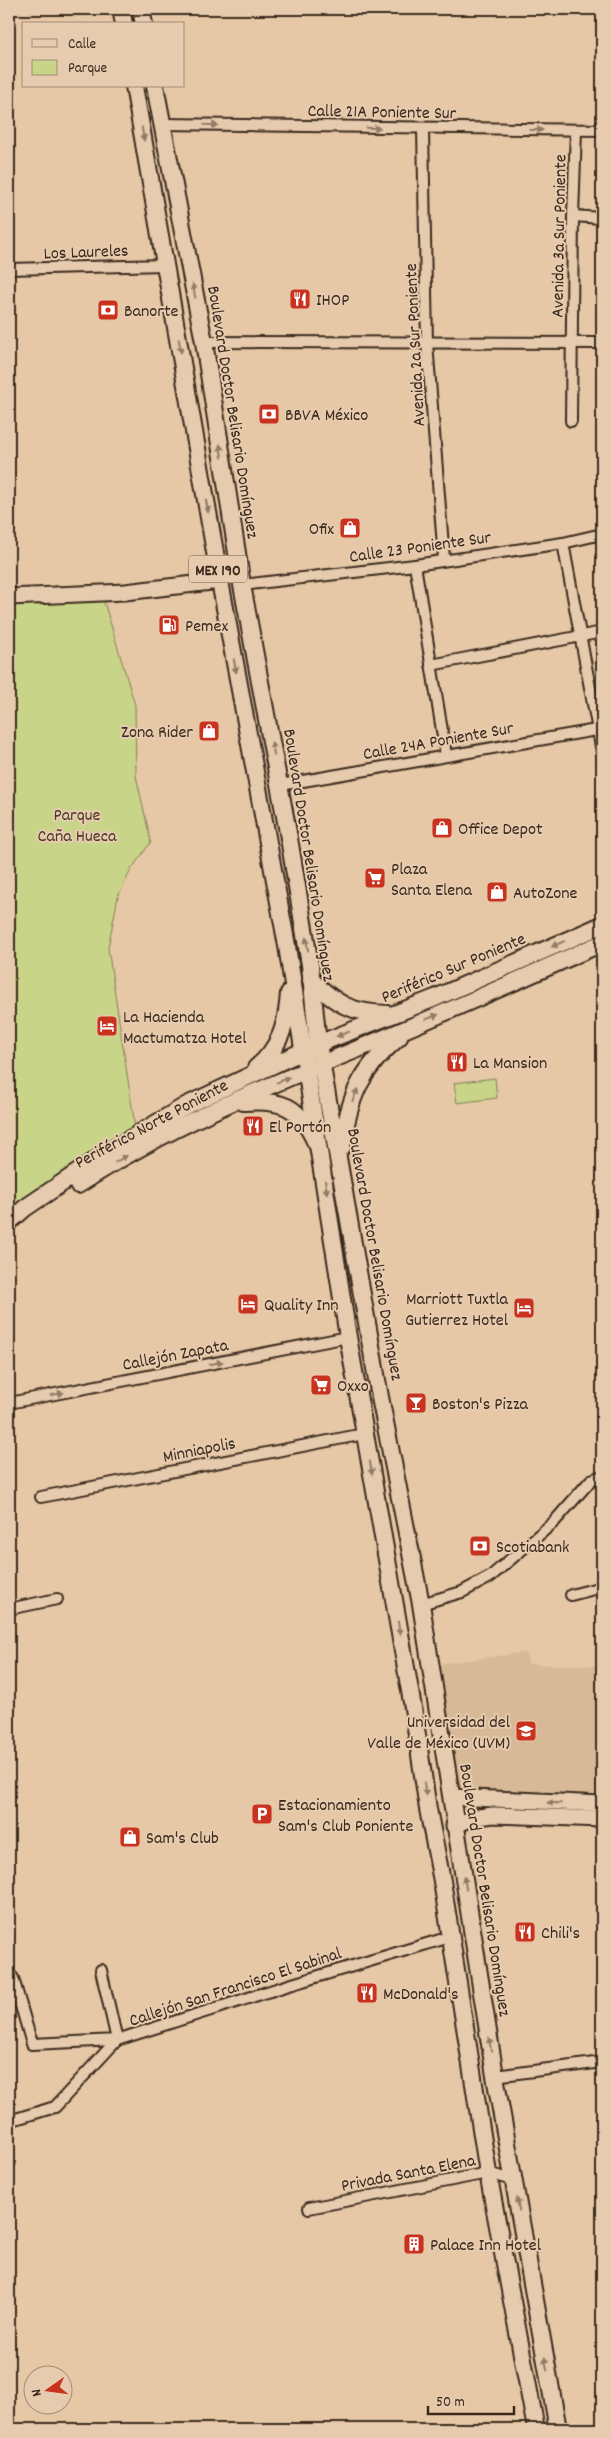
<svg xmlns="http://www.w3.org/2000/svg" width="611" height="2438" viewBox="0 0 611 2438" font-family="Dekko,sans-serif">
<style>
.built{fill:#d7b997}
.green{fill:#c8d488;stroke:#827f53}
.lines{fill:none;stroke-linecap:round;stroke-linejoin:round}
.street-casing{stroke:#3b2a1e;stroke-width:14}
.secondary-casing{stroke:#3b2a1e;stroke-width:19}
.primary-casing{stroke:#3b2a1e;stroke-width:20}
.street{stroke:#e7cbae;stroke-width:10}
.secondary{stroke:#e7cbae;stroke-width:15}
.primary{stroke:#e7cbae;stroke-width:16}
.oneway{fill:#917a66}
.labels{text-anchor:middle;stroke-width:4;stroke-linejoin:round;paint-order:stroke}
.shield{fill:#e7cbae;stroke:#6f5a49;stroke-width:1}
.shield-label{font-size:16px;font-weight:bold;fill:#3b2a1e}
.street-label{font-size:18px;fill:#3b2a1e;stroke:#e7cbae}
.poi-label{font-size:18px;fill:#3b2a1e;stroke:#e7cbae;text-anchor:start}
.park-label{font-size:18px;fill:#493b29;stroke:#e7cbae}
</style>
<rect width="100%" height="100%" fill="#e6c8a6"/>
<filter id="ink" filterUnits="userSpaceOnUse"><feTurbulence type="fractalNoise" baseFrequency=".02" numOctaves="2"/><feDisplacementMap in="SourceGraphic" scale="10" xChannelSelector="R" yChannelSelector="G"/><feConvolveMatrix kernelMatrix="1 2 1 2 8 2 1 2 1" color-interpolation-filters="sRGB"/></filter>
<g filter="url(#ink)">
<polygon class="built" points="526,1652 528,1664 602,1666 602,1797 460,1795 439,1664"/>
<g class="green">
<polygon points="102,595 135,705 136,776 151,842 132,868 118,896 108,948 136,1133 21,1200 9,1212 9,599"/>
<polygon points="495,1078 497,1098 457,1103 454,1083"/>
</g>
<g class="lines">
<g class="street-casing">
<g id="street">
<polyline points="162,124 602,130"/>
<polyline points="423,129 427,343 444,559"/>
<polyline points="573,216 602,218"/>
<polyline points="9,269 165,265"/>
<polyline points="204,342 602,343"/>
<polyline points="571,421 573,216 576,130"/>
<polyline points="563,543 602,752"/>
<polyline points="415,565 446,755"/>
<polyline points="242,585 415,565 563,543 602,534"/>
<polyline points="431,665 602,632"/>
<polyline points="280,785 602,729"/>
<polyline points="9,1403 348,1337"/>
<polyline points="41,1497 364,1434"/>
<polyline points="571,1595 602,1587"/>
<polyline points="421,1604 462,1592 490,1577 554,1522 591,1480 602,1476"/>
<polyline points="9,1609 57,1599"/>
<polyline points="13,1978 32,2044 117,2040 101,1970"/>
<polyline points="495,2076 602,2062"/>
<polyline points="9,2121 55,2107 117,2040 289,1985 450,1937"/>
<polyline points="309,2208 488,2173 513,2180"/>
</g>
</g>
<g class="secondary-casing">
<g id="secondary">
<polyline points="9,597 125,592 220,581"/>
<polyline points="452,1797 602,1804"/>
<polyline points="454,1826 472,1818 493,1815 602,1819"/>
</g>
</g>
<g class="primary-casing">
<g id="primary">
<polyline points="121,9 124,24"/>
<polyline points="141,9 144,24"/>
<polyline points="134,86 220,581 287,946 348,1337 413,1708 428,1809 442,1881 488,2173 536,2429"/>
<polyline points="155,86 204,342 242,585 289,838 310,965 318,1044 380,1397 421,1604 495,2076 558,2429"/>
<path d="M 311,980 C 337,1005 352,1013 388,1014"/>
<path d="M 256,1068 C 280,1048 287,1024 289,993"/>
<path d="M 243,1102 C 281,1099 299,1105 316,1143"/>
<path d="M 342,1147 C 349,1097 360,1070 399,1037"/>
<path d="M 78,1185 C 169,1125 270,1085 370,1044 C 448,1012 525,977 602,943"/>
<polyline points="9,1222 25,1208 108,1152 187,1105 318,1044 435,998 602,925"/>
</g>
</g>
<use href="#street" class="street"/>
<use href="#secondary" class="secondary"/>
<use href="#primary" class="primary"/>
</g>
<defs><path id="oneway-solid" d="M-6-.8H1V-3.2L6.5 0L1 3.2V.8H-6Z" transform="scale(1.25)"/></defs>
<g class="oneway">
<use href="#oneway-solid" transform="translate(211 125) rotate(1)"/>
<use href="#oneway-solid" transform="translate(373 128) rotate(1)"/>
<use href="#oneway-solid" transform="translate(536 130)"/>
<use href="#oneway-solid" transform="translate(143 134) rotate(80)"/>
<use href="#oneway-solid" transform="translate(194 291) rotate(-101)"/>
<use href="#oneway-solid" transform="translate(180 346) rotate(80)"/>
<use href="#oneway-solid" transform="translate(221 451) rotate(-99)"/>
<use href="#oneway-solid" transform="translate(207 506) rotate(80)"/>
<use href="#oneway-solid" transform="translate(235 666) rotate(80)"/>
<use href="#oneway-solid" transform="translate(273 749) rotate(-101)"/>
<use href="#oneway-solid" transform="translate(307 944) rotate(-99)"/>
<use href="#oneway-solid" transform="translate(558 944) rotate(156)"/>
<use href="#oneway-solid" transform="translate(432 1017) rotate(-22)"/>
<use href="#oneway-solid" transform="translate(343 1034) rotate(159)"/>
<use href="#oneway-solid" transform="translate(283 1080) rotate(-23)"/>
<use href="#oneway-solid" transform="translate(355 1095) rotate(-66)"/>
<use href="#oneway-solid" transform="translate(121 1159) rotate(-30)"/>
<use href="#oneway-solid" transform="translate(326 1187) rotate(82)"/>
<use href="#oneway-solid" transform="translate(216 1363) rotate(-11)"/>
<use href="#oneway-solid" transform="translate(57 1394) rotate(-11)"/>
<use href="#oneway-solid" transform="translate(371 1468) rotate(80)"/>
<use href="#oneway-solid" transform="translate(399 1628) rotate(80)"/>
<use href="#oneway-solid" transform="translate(425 1789) rotate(82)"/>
<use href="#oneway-solid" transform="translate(554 1803) rotate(-179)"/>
<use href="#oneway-solid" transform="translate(465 1883) rotate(-101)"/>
<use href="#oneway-solid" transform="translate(490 2044) rotate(-99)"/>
<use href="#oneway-solid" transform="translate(518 2204) rotate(-100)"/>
<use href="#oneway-solid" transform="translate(546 2364) rotate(-101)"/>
</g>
</g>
<defs>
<g id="restaurant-square" transform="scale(1.125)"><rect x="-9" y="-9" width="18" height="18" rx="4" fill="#c8321e" stroke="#e7cbae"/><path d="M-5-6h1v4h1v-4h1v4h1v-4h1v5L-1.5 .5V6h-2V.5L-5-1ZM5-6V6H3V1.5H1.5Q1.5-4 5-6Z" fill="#fff"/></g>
<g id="bank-square" transform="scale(1.125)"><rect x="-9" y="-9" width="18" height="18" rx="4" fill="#c8321e" stroke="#e7cbae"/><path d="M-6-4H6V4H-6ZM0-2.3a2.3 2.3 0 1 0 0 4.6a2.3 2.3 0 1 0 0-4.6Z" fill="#fff"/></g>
<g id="shop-square" transform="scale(1.125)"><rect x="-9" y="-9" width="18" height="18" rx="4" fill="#c8321e" stroke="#e7cbae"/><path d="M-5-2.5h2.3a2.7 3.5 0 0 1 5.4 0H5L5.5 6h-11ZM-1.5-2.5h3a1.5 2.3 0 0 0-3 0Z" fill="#fff"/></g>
<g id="fuel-square" transform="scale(1.125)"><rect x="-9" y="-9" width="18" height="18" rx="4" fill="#c8321e" stroke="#e7cbae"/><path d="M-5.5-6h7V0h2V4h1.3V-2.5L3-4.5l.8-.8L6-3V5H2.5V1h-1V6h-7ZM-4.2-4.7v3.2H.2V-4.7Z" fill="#fff"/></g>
<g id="supermarket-square" transform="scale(1.125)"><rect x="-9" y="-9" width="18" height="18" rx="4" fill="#c8321e" stroke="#e7cbae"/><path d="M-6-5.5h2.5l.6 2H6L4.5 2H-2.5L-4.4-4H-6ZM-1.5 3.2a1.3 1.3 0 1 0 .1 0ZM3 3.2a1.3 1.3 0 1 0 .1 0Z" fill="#fff"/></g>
<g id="hotel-square" transform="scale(1.125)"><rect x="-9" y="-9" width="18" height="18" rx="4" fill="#c8321e" stroke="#e7cbae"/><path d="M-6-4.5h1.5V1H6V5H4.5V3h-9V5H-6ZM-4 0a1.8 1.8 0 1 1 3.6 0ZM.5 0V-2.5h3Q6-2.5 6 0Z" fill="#fff"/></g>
<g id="bar-square" transform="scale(1.125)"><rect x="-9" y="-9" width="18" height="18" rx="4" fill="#c8321e" stroke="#e7cbae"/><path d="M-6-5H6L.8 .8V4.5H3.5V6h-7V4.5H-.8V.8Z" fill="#fff"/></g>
<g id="school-square" transform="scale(1.125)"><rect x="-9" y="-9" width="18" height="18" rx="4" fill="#c8321e" stroke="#e7cbae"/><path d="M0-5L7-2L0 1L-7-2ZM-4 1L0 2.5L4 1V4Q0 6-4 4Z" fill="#fff"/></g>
<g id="parking-square" transform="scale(1.125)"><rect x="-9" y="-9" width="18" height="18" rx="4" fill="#c8321e" stroke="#e7cbae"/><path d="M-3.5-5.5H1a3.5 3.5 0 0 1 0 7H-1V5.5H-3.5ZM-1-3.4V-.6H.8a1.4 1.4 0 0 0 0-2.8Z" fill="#fff"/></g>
<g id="building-square" transform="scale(1.125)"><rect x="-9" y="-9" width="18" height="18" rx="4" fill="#c8321e" stroke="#e7cbae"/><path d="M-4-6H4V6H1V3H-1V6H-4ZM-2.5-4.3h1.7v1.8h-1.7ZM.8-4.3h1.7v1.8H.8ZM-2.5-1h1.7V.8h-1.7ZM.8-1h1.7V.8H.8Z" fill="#fff"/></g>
</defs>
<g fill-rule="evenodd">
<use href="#restaurant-square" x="300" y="299"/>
<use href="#bank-square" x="108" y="310"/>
<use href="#bank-square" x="269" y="414"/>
<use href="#shop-square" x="350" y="528"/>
<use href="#fuel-square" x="169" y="625"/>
<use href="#shop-square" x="209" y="731"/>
<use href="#shop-square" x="442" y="828"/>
<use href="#supermarket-square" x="375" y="878"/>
<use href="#shop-square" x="497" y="892"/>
<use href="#hotel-square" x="107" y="1026"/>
<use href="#restaurant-square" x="457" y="1062"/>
<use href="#restaurant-square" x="253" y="1126"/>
<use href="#hotel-square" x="248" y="1304"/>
<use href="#hotel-square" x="524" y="1308"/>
<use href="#supermarket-square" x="321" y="1385"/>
<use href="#bar-square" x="416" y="1403"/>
<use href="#bank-square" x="480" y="1546"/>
<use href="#school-square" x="526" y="1731"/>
<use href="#parking-square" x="262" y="1814"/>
<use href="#shop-square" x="130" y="1837"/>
<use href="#restaurant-square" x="525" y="1932"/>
<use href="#restaurant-square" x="367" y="1993"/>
<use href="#building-square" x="414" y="2244"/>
</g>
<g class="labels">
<rect class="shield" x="189" y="555.5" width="58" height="27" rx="4"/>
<g class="shield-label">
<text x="218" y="575">MEX 190</text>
</g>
<g class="street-label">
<text transform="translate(382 111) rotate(1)" y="6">Calle 21A Poniente Sur</text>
<text transform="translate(558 236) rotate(-89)" y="6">Avenida 3a Sur Poniente</text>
<text transform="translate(86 251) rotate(-2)" y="6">Los Laureles</text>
<text transform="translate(414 345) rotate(-93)" y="6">Avenida 2a Sur Poniente</text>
<text transform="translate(234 412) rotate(81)" y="6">Boulevard Doctor Belisario Domínguez</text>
<text transform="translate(420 546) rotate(-8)" y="6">Calle 23 Poniente Sur</text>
<text transform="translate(438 740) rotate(-10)" y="6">Calle 24A Poniente Sur</text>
<text transform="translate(310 855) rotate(81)" y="6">Boulevard Doctor Belisario Domínguez</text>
<text transform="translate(453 967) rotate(-23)" y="6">Periférico Sur Poniente</text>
<text transform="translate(151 1123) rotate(-28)" y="6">Periférico Norte Poniente</text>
<text transform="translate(376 1254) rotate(80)" y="6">Boulevard Doctor Belisario Domínguez</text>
<text transform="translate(175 1354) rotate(-11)" y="6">Callejón Zapata</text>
<text transform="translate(199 1449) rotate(-11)" y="6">Minniapolis</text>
<text transform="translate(486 1890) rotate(81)" y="6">Boulevard Doctor Belisario Domínguez</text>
<text transform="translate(235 1986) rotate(-18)" y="6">Callejón San Francisco El Sabinal</text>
<text transform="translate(408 2172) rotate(-11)" y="6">Privada Santa Elena</text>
</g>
<g class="poi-label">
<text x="316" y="305">IHOP</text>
<text x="124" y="316">Banorte</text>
<text x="285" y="420">BBVA México</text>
<text x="334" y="534" text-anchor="end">Ofix</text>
<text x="185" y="631">Pemex</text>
<text x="193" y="737" text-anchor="end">Zona Rider</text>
<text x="458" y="834">Office Depot</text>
<text x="391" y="874">Plaza<tspan x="391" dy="21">Santa Elena</tspan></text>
<text x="513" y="898">AutoZone</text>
<text x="123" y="1022">La Hacienda<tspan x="123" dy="21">Mactumatza Hotel</tspan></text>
<text x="473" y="1068">La Mansion</text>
<text x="269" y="1132">El Portón</text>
<text x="508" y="1304" text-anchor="end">Marriott Tuxtla<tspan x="508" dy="21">Gutierrez Hotel</tspan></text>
<text x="264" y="1310">Quality Inn</text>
<text x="337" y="1391">Oxxo</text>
<text x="432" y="1409">Boston's Pizza</text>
<text x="496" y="1552">Scotiabank</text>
<text x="510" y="1727" text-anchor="end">Universidad del<tspan x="510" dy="21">Valle de México (UVM)</tspan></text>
<text x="278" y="1810">Estacionamiento<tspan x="278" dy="21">Sam's Club Poniente</tspan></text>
<text x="146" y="1843">Sam's Club</text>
<text x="541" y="1938">Chili's</text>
<text x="383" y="1999">McDonald's</text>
<text x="430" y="2250">Palace Inn Hotel</text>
</g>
<g class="park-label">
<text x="77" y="820">Parque<tspan x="77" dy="21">Caña Hueca</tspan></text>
</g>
</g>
<rect width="611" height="2438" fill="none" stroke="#e7cbae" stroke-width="30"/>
<rect x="15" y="15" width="581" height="2408" fill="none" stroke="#3b2a1e" stroke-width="2" filter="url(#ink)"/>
<rect x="22" y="22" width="162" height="65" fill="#e7cbae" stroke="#a28b74"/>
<rect x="32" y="39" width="25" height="8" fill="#e7cbae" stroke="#a28b74"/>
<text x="68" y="48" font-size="15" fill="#3b2a1e">Calle</text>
<rect x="32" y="60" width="25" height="15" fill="#c8d488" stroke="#a28b74"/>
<text x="68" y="72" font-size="15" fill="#3b2a1e">Parque</text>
<g transform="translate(48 2390) rotate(256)"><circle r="24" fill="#e7cbae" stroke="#a28b74"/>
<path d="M0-4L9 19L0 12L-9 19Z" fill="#c8321e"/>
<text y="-8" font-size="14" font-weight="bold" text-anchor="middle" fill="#3b2a1e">N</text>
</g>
<path d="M428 2406v8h86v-8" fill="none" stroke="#3b2a1e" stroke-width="2.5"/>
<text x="436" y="2406" font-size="15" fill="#3b2a1e" stroke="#e7cbae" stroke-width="4" paint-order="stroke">50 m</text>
</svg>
